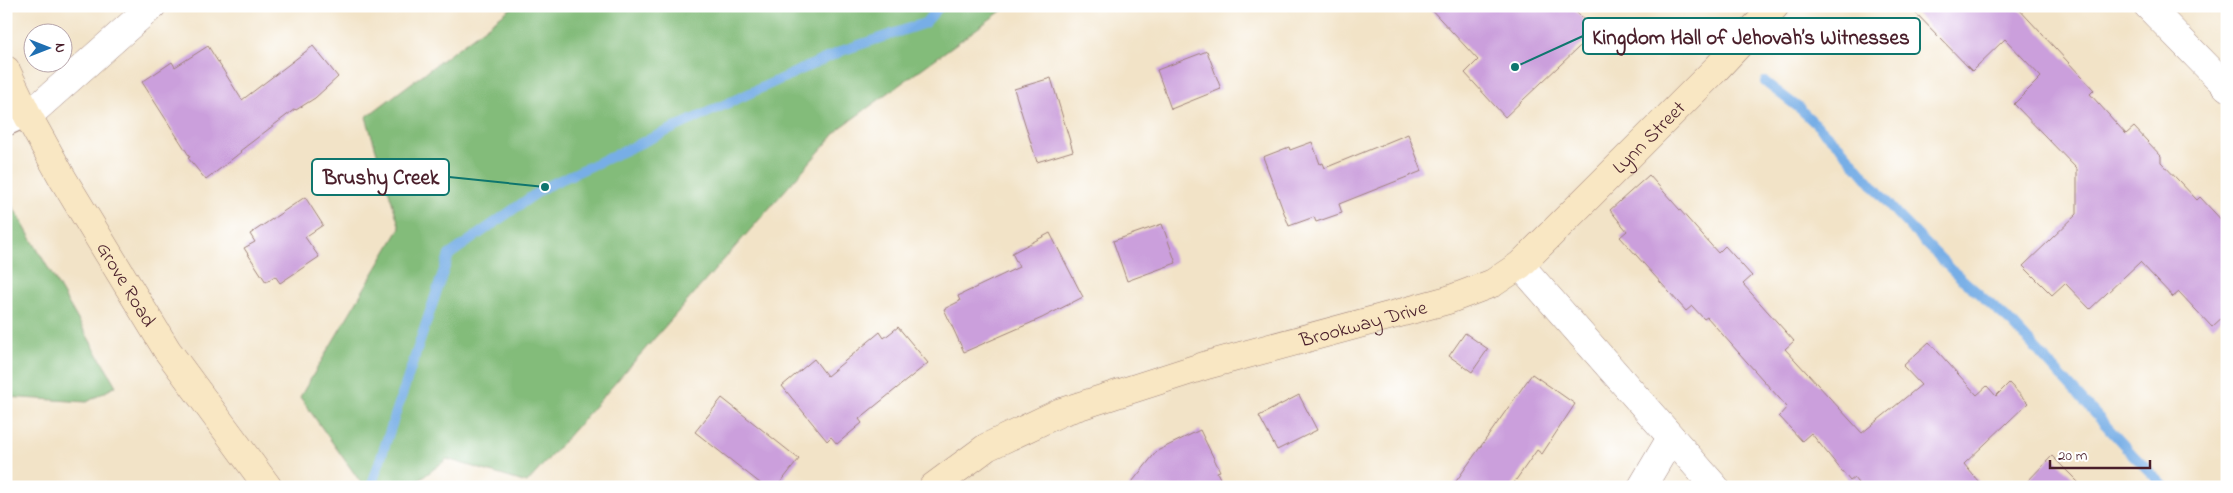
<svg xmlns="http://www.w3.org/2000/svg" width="2233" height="493" viewBox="0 0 2233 493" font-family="'Indie Flower',sans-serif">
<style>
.forest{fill:#83bc7a;stroke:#666e52}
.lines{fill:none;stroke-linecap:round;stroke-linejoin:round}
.stream{stroke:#77aee6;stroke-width:10}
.building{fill:#cb9fdc}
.lane-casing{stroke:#9e8179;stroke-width:22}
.street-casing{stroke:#9e8179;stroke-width:29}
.secondary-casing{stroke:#9e8179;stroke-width:29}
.lane{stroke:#fff;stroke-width:20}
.street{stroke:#fff;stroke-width:28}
.secondary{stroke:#f9e7c3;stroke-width:28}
.labels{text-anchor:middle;stroke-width:4.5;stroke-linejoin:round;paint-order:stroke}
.street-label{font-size:20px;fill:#4a1f2b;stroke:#fff}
.leader{fill:none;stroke:#0f766e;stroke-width:2}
.callout-dot{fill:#0f766e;stroke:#fff;stroke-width:2}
.callout{fill:#fff;stroke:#0f766e;stroke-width:2}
.callout-label{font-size:21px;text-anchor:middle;font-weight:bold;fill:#4a1f2b}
</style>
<rect width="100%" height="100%" fill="#fff"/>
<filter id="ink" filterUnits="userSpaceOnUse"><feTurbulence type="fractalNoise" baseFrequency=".02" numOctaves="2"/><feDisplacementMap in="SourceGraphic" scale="10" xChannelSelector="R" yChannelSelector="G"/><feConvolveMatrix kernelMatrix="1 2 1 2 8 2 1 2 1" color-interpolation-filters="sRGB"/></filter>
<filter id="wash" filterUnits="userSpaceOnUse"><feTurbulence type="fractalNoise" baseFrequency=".0096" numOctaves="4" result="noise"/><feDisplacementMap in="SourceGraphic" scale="20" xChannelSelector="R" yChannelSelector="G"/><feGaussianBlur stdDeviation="1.12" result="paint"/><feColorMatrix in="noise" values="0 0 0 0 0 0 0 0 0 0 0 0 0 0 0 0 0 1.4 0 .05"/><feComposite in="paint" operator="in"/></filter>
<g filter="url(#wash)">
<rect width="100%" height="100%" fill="#f2e3c7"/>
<g class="forest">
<polygon points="514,6 1008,6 840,128 527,483 447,459 410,487 364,487 300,397 400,228 366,117"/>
<polygon points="13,207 116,386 87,402 6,397 6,208"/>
</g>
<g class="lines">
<g class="stream">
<polyline points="1765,82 1799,108 1841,148 1898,215 1953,271 2013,324 2133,455 2165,487"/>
<polyline points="371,487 449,255 545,187 844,50 925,23 940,6"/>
</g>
</g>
<g id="blocks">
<g class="building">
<polygon points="1428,6 1571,6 1595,32 1505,117 1465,73 1478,60"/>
<polygon points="1909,6 2016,6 2094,90 2090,94 2126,134 2134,127 2161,156 2161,162 2197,200 2200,197 2227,226 2227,313 2212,327 2179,292 2173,297 2140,262 2090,309 2065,283 2052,295 2023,266 2077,214 2077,169 2014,104 2041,77 2005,39 1972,71"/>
<polygon points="208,46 242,100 313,46 338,77 315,98 296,110 295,109 240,151 241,152 206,180 188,158 190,157 142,82 172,62 175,67"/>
<polygon points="1207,51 1221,89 1171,109 1157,70"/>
<polygon points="1051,78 1073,151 1037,162 1014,89"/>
<polygon points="1408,134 1422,171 1339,204 1342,213 1316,222 1314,217 1289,226 1263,157 1289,147 1290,150 1312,142 1320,164 1323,163 1325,168"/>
<polygon points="1649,175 1718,253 1725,246 1752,276 1743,284 1794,341 1785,349 1862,433 1921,385 1903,366 1929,342 1977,395 1987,386 1996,396 2009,383 2028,403 1964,464 1983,487 1861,487 1854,478 1850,481 1811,433 1802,441 1779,416 1787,407 1707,317 1704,319 1692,306 1686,311 1620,237 1627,231 1610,210"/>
<polygon points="305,197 323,225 305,237 319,257 280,283 275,276 266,282 244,248 255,242 250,234"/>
<polygon points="1162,224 1176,263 1127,281 1113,241"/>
<polygon points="1050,233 1083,297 1042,318 964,352 944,309 960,301 958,296 1019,267 1012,253"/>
<polygon points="898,327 928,363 859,419 862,423 837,444 831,437 827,441 782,386 814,359 827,376 880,332 884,338"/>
<polygon points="1465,333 1488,349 1472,372 1449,356"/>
<polygon points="1532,374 1575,404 1542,454 1537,450 1511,487 1452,487"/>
<polygon points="1299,395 1317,430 1277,450 1259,416"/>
<polygon points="722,398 799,459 777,487 765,487 695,432"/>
<polygon points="1200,430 1220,471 1217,472 1224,487 1128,487 1157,451"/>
<polygon points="2052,456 2083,487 2022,487"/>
</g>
</g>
</g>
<g filter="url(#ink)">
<use href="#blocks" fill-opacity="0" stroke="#9e8179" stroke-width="1"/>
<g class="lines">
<g class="lane-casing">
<polyline id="lane" points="6,126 28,116"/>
</g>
<g class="street-casing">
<g id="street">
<polyline points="2148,6 2227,87"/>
<polyline points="28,116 152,6"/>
<polyline points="1520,265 1715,487"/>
<polyline points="1642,487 1671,438"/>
</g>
</g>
<g class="secondary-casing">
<g id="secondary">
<path id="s1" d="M 6,70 L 28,116 L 63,179 L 167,350 L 268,487"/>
<path id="s2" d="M 933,487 L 987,447 L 1061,412 L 1207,365 L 1448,300 L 1493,283 L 1520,265 L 1716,69 L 1775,6"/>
</g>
</g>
<use href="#lane" class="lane"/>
<use href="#street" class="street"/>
<use href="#secondary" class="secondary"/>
</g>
</g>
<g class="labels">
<g class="street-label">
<text dy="7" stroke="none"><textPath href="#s2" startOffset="814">Lynn Street</textPath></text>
<text dy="7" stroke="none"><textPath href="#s1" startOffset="246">Grove Road</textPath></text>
<text dy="7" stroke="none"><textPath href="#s2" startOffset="464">Brookway Drive</textPath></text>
</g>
</g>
<path class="leader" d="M1515 67L1583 36M545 187L449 177"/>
<g class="callout-dot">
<circle cx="1515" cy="67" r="5"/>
<circle cx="545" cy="187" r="5"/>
</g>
<g class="callout">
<rect x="1583" y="18" width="337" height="36" rx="5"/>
<rect x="312" y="159" width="137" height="36" rx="5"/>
</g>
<g class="callout-label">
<text x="1751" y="44">Kingdom Hall of Jehovah’s Witnesses</text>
<text x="381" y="184">Brushy Creek</text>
</g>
<rect width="2233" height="493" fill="none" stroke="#fff" stroke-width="25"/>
<g transform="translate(48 48) rotate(90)"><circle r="24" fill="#ffffff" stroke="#b7a5aa"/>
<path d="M0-4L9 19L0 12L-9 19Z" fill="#1f6fb2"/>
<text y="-8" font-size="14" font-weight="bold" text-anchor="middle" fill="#4a1f2b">N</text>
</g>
<path d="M2050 460v8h100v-8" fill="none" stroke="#4a1f2b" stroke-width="2.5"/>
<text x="2058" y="460" font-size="15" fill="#4a1f2b" stroke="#ffffff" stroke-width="4" paint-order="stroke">20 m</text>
</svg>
